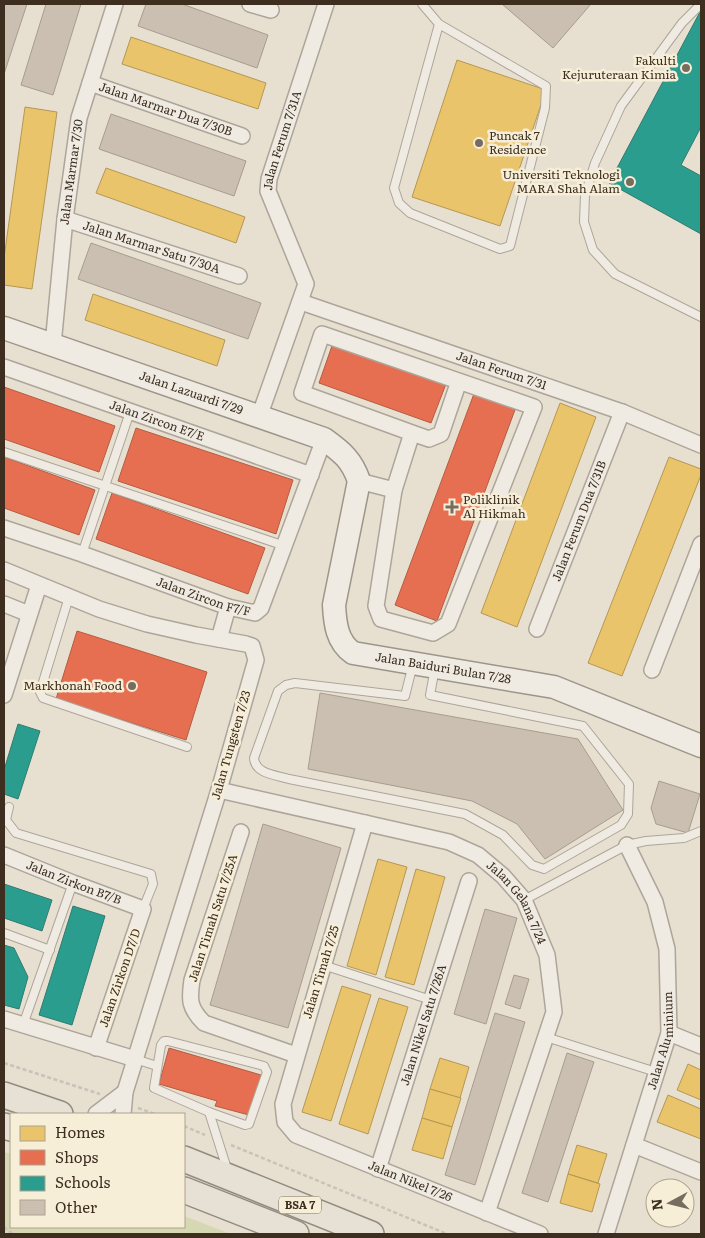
<svg xmlns="http://www.w3.org/2000/svg" width="705" height="1238" viewBox="0 0 705 1238" font-family="Literata,serif">
<style>
.green{fill:#d6d7b3}
.homes{fill:#e9c46a;stroke:#b59754}
.shops{fill:#e76f51;stroke:#b45c42}
.schools{fill:#2a9d8f;stroke:#307c6e}
.building{fill:#cbbfb2;stroke:#a89c90}
.lines{fill:none;stroke-linecap:round;stroke-linejoin:round}
.lane-casing{stroke:#ada599;stroke-width:10}
.street-casing{stroke:#ada599;stroke-width:18}
.secondary-casing{stroke:#9c958a;stroke-width:25}
.primary-casing{stroke:#928b80;stroke-width:28}
.path{stroke:#c8c2b9;stroke-width:2.5;stroke-dasharray:4 2.5;stroke-linecap:butt}
.lane{stroke:#efebe3;stroke-width:8}
.street{stroke:#efebe3;stroke-width:15}
.secondary{stroke:#efebe3;stroke-width:22}
.primary{stroke:#e6e1d4;stroke-width:25}
.poi-dot{fill:#786c5e;stroke:#f7eed8;stroke-width:2}
.labels{text-anchor:middle;stroke-width:5;stroke-linejoin:round;paint-order:stroke}
.shield{fill:#f7eed8;stroke:#756857;stroke-width:1}
.shield-label{font-size:11px;font-weight:bold;fill:#3d2e20}
.poi-label{font-size:12px;fill:#3d2e20;stroke:#f7eed8;text-anchor:end}
.street-label{font-size:12px;fill:#3d2e20;stroke:#f7eed8}
</style>
<rect width="100%" height="100%" fill="#e7e0d1"/>
<polygon class="green" points="4,1152 11,1154 11,1227 184,1227 184,1216 231,1234 4,1234"/>
<g class="homes">
<polygon points="131,37 266,83 258,109 122,64"/>
<polygon points="457,60 546,90 500,226 412,197"/>
<polygon points="25,107 57,112 32,289 4,285 4,258"/>
<polygon points="106,168 245,217 236,243 96,193"/>
<polygon points="93,294 225,340 217,366 85,320"/>
<polygon points="560,403 596,417 517,627 481,613"/>
<polygon points="669,457 701,469 701,475 622,676 588,663"/>
<polygon points="378,859 407,867 376,975 347,966"/>
<polygon points="416,869 445,877 414,985 385,977"/>
<polygon points="342,986 371,995 331,1121 302,1112"/>
<polygon points="379,998 408,1007 368,1134 339,1124"/>
<polygon points="440,1058 469,1067 460,1098 430,1089"/>
<polygon points="688,1064 701,1070 701,1100 677,1090"/>
<polygon points="430,1089 461,1098 452,1127 422,1118"/>
<polygon points="668,1095 701,1109 701,1139 657,1122"/>
<polygon points="422,1118 452,1127 443,1159 412,1150"/>
<polygon points="577,1145 607,1154 598,1183 568,1174"/>
<polygon points="568,1174 600,1184 592,1212 560,1203"/>
</g>
<g class="shops">
<polygon points="333,343 446,384 431,423 319,383"/>
<polygon points="4,387 115,426 99,472 4,439"/>
<polygon points="475,391 516,407 437,621 395,605"/>
<polygon points="136,428 293,480 276,534 118,481"/>
<polygon points="4,457 95,490 79,535 4,508"/>
<polygon points="112,493 265,548 248,594 96,539"/>
<polygon points="77,631 207,672 186,740 56,699"/>
<polygon points="169,1048 261,1075 249,1115 215,1106 217,1101 159,1084"/>
</g>
<g class="schools">
<polygon points="701,10 701,127 681,165 701,176 701,234 609,183"/>
<polygon points="18,724 40,731 18,799 4,794 4,770"/>
<polygon points="4,884 52,900 42,931 4,918"/>
<polygon points="73,906 105,916 72,1025 39,1015"/>
<polygon points="4,945 14,948 28,977 19,1009 4,1005"/>
</g>
<g class="building">
<polygon points="4,4 27,4 4,74"/>
<polygon points="46,4 81,4 53,95 21,85"/>
<polygon points="146,4 182,4 268,35 257,68 138,26"/>
<polygon points="502,4 591,4 553,48"/>
<polygon points="111,114 246,161 234,196 99,149"/>
<polygon points="91,243 261,303 248,339 78,279"/>
<polygon points="320,693 578,739 623,810 545,859 517,824 472,801 308,769"/>
<polygon points="659,781 700,794 688,833 656,824 651,808"/>
<polygon points="263,824 341,848 288,1028 210,1005"/>
<polygon points="485,909 517,918 486,1024 454,1014"/>
<polygon points="514,975 529,979 520,1009 505,1004"/>
<polygon points="495,1013 525,1022 475,1185 445,1175"/>
<polygon points="567,1053 594,1062 548,1202 522,1193"/>
</g>
<g class="lines">
<g class="lane-casing">
<g id="lane">
<polyline points="422,4 439,24 546,86 545,108 510,246 500,249 410,213 399,203 394,188 439,24"/>
<polyline points="701,4 682,23 621,106 595,163 585,195 584,222 593,250 615,274 701,317"/>
<polyline points="4,452 285,546"/>
<polyline points="82,554 130,412"/>
<polyline points="69,597 40,692 43,698 187,747"/>
<path d="M 413,664 L 405,696 L 295,683 L 286,685 L 278,691 L 254,758 C 255,774 276,775 289,779 L 465,814 L 503,835 L 532,865 L 544,869 L 621,825 L 628,814 L 629,784 L 583,726 L 430,695 L 435,668"/>
<polyline points="9,807 6,820 16,833 151,874 153,884 143,909"/>
<polyline points="524,900 627,845 646,841 684,838 701,831"/>
<polyline points="4,933 50,950"/>
<polyline points="323,965 431,1000"/>
<polyline points="23,1025 73,883"/>
<polyline points="546,1037 656,1072"/>
<polygon points="164,1041 168,1041 264,1066 267,1072 249,1124 245,1125 209,1112 154,1088 161,1045"/>
<polyline points="135,1059 157,1066"/>
<polyline points="209,1112 228,1172"/>
</g>
</g>
<g class="street-casing">
<g id="street">
<polyline points="250,4 271,10"/>
<path id="s1" d="M 90,83 L 242,136"/>
<path id="s2" d="M 65,219 L 239,276"/>
<path id="s3" d="M 301,302 L 622,412 L 701,445"/>
<path id="s4" d="M 53,345 L 65,219 L 79,118 L 115,4"/>
<path id="s5" d="M 4,367 L 311,475"/>
<path id="s6" d="M 259,417 L 306,284 L 268,191 L 269,179 L 326,4"/>
<polyline points="412,433 394,490 376,606 381,619 433,633 448,624 534,407 322,334 302,393 412,433 429,439 441,434 459,381"/>
<polyline points="359,481 394,490"/>
<path id="s7" d="M 4,528 L 82,554 L 228,607 L 255,613 L 261,608 L 324,439"/>
<polyline points="4,570 99,609 147,624 196,635 246,644 252,646 256,660 219,790 125,1092 123,1114"/>
<polyline points="4,604 29,614"/>
<path id="s8" d="M 537,629 L 622,412"/>
<polyline points="219,639 228,607"/>
<polyline points="652,670 701,544"/>
<polyline points="4,695 39,585"/>
<path id="s9" d="M 219,790 L 449,842 L 478,855 L 503,876 L 524,900 L 547,955 L 554,1012 L 487,1213"/>
<path id="s10" d="M 365,823 L 283,1104 L 285,1122 L 296,1135 L 540,1234"/>
<path d="M 241,832 L 192,980 C 189,1000 189,1008 204,1023 L 296,1055"/>
<path id="s11" d="M 4,855 L 73,883 L 143,909 L 96,1048"/>
<polyline points="4,1019 135,1059"/>
<polyline points="669,1033 701,1046"/>
<polyline points="96,1114 125,1092"/>
<polyline points="634,1145 701,1172"/>
<path id="s12" d="M 378,1169 L 469,881"/>
<path id="s13" d="M 606,1234 L 669,1033 L 667,949 L 655,902 L 627,845"/>
</g>
</g>
<g class="secondary-casing">
<g id="secondary">
<path id="s14" d="M 4,328 L 324,439 C 342,452 352,460 359,481 L 334,605 C 335,624 337,642 353,653 L 554,687 L 701,746"/>
</g>
</g>
<g class="primary-casing">
<g id="primary">
<polyline points="4,1095 60,1114"/>
<polyline points="4,1126 11,1128"/>
<polyline points="184,1159 371,1234"/>
<polyline points="184,1190 296,1234"/>
</g>
</g>
<g class="path">
<polyline points="4,1063 100,1094"/>
<polyline points="138,1108 155,1114"/>
<polyline points="184,1126 205,1135"/>
<polyline points="231,1145 447,1234"/>
<polyline points="4,1227 13,1234"/>
</g>
<use href="#lane" class="lane"/>
<use href="#street" class="street"/>
<use href="#secondary" class="secondary"/>
<use href="#primary" class="primary"/>
</g>
<g class="poi-dot">
<circle cx="686" cy="68" r="5"/>
<circle cx="479" cy="143" r="5"/>
<circle cx="630" cy="182" r="5"/>
<path d="M449.5 499.5h5v5h5v5h-5v5h-5v-5h-5v-5h5z"/>
<circle cx="132" cy="686" r="5"/>
</g>
<g class="labels">
<rect class="shield" x="279" y="1196.5" width="42" height="17" rx="4"/>
<g class="shield-label">
<text x="300" y="1209">BSA 7</text>
</g>
<g class="poi-label">
<text x="676" y="65">Fakulti<tspan x="676" dy="14">Kejuruteraan Kimia</tspan></text>
<text x="489" y="140" text-anchor="start">Puncak 7<tspan x="489" dy="14">Residence</tspan></text>
<text x="620" y="179">Universiti Teknologi<tspan x="620" dy="14">MARA Shah Alam</tspan></text>
<text x="463" y="504" text-anchor="start">Poliklinik<tspan x="463" dy="14">Al Hikmah</tspan></text>
<text x="122" y="690">Markhonah Food</text>
</g>
<g class="street-label">
<text dy="4" stroke="none"><textPath href="#s1" startOffset="80">Jalan Marmar Dua 7/30B</textPath></text>
<text dy="4" stroke="none"><textPath href="#s6" startOffset="294">Jalan Ferum 7/31A</textPath></text>
<text dy="4" stroke="none"><textPath href="#s4" startOffset="174">Jalan Marmar 7/30</textPath></text>
<text dy="4" stroke="none"><textPath href="#s2" startOffset="91">Jalan Marmar Satu 7/30A</textPath></text>
<text dy="4" stroke="none"><textPath href="#s3" startOffset="212">Jalan Ferum 7/31</textPath></text>
<text dy="4" stroke="none"><textPath href="#s14" startOffset="198">Jalan Lazuardi 7/29</textPath></text>
<text dy="4" stroke="none"><textPath href="#s5" startOffset="162">Jalan Zircon E7/E</textPath></text>
<text dy="4" stroke="none"><textPath href="#s8" startOffset="116">Jalan Ferum Dua 7/31B</textPath></text>
<text dy="4" stroke="none"><textPath href="#s7" startOffset="211">Jalan Zircon F7/F</textPath></text>
<text dy="4" stroke="none"><textPath href="#s14" startOffset="666">Jalan Baiduri Bulan 7/28</textPath></text>
<text transform="translate(231 745) rotate(-74)" y="4">Jalan Tungsten 7/23</text>
<text dy="4" stroke="none"><textPath href="#s11" startOffset="75">Jalan Zirkon B7/B</textPath></text>
<text dy="4" stroke="none"><textPath href="#s9" startOffset="330">Jalan Gelana 7/24</textPath></text>
<text transform="translate(213 918) rotate(-72)" y="4">Jalan Timah Satu 7/25A</text>
<text transform="translate(321 972) rotate(-73)" y="4">Jalan Timah 7/25</text>
<text transform="translate(120 978) rotate(-71)" y="4">Jalan Zirkon D7/D</text>
<text dy="4" stroke="none"><textPath href="#s12" startOffset="151">Jalan Nikel Satu 7/26A</textPath></text>
<text dy="4" stroke="none"><textPath href="#s13" startOffset="202">Jalan Aluminium</textPath></text>
<text dy="4" stroke="none"><textPath href="#s10" startOffset="451">Jalan Nikel 7/26</textPath></text>
</g>
</g>
<rect width="705" height="1238" fill="none" stroke="#3d2e20" stroke-width="10"/>
<rect x="10" y="1113" width="175" height="115" fill="#f7eed8" stroke="#ada18e"/>
<rect x="20" y="1126" width="25" height="15" fill="#e9c46a" stroke="#ada18e"/>
<text x="55" y="1138" font-size="15" fill="#3d2e20">Homes</text>
<rect x="20" y="1150" width="25" height="15" fill="#e76f51" stroke="#ada18e"/>
<text x="55" y="1163" font-size="15" fill="#3d2e20">Shops</text>
<rect x="20" y="1176" width="25" height="15" fill="#2a9d8f" stroke="#ada18e"/>
<text x="55" y="1188" font-size="15" fill="#3d2e20">Schools</text>
<rect x="20" y="1200" width="25" height="15" fill="#cbbfb2" stroke="#ada18e"/>
<text x="55" y="1213" font-size="15" fill="#3d2e20">Other</text>
<g transform="translate(670 1203) rotate(263)"><circle r="24" fill="#f7eed8" stroke="#ada18e"/>
<path d="M0-4L9 19L0 12L-9 19Z" fill="#786c5e"/>
<text y="-8" font-size="14" font-weight="bold" text-anchor="middle" fill="#3d2e20">N</text>
</g>
</svg>
